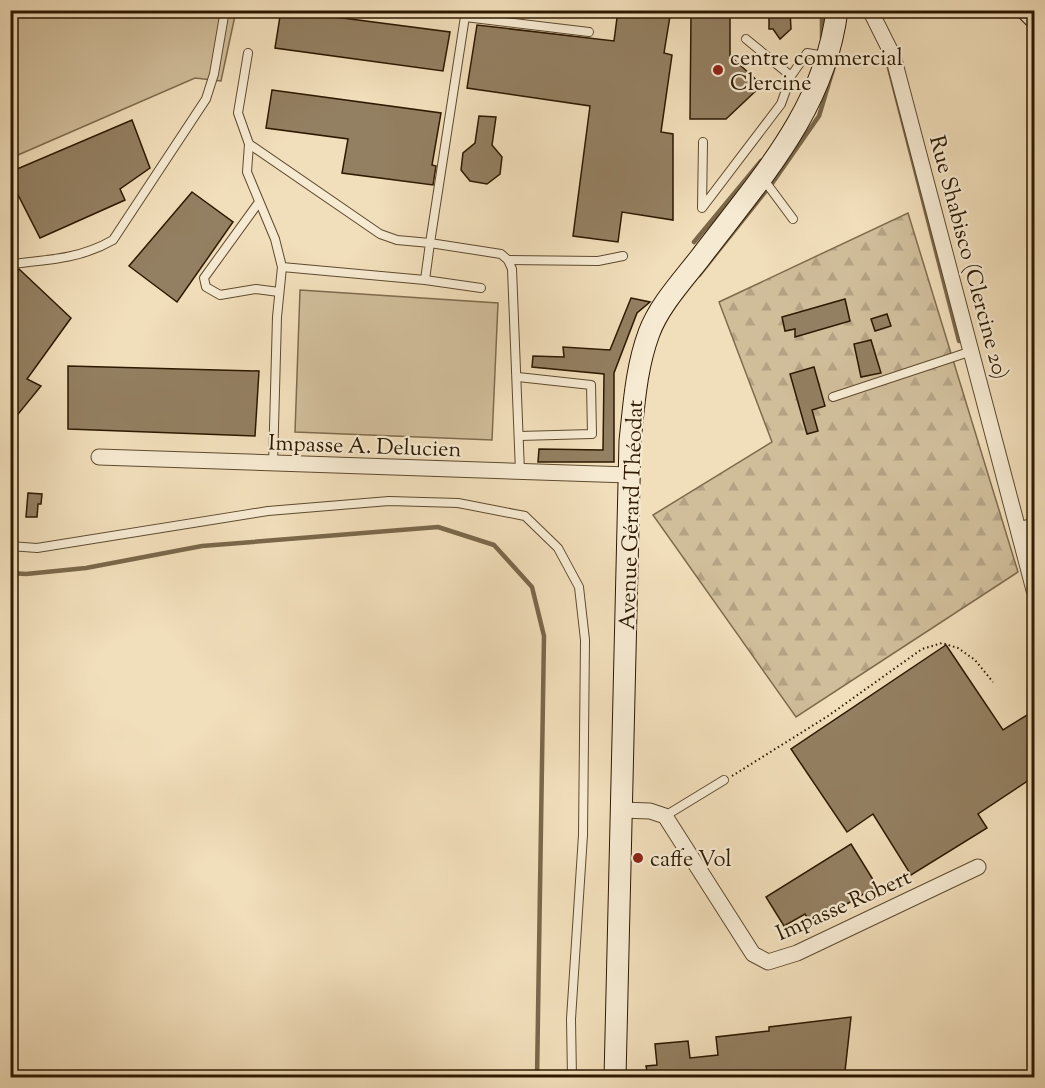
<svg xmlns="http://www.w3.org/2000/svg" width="1045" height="1088" viewBox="0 0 1045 1088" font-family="'Sorts Mill Goudy',serif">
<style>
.green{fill:#d0bd9a;stroke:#7e6b4d;stroke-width:1.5}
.forest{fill:url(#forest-firs);stroke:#7e6b4d;stroke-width:1.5}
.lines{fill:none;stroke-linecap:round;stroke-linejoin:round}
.stream{stroke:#7a674a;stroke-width:4.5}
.building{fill:#937f61;stroke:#2d1900;stroke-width:1.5}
.lane-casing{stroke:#5e4a2e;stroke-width:10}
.street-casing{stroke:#5e4a2e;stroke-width:17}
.secondary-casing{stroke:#2d1900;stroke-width:23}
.path{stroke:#2d1900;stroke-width:2;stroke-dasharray:1.5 3;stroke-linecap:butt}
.lane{stroke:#f6ead2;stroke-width:8}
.street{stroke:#f6ead2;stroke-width:15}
.secondary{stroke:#f6ead2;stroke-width:21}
.poi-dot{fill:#8f2418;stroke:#f6ead2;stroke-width:2}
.labels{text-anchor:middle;stroke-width:4.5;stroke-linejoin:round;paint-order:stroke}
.poi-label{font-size:22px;fill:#2d1900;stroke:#f6ead2;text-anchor:start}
.street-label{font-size:22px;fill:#2d1900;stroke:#f6ead2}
</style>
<defs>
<pattern id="forest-firs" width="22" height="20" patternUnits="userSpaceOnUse" patternTransform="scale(1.5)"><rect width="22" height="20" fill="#d0bd9a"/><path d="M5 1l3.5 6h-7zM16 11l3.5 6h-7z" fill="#b3a283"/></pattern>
</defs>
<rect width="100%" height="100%" fill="#f1deba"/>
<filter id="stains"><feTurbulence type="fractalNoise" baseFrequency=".00333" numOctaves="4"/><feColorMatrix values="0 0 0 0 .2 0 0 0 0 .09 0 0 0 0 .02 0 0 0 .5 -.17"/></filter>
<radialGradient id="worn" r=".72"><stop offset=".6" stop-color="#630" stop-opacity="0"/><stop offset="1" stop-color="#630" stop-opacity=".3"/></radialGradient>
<g class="green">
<polygon points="16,10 236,11 221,81 195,78 11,158 11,13"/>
<polygon points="300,290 498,303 492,440 295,432"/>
</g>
<polygon class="forest" points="908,213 1018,572 796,717 653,515 772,442 719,302"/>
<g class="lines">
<g class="stream">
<polyline points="822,38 822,10"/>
<polyline points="888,64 959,341"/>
<polyline points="771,185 819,116 837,56"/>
<polyline points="694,242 761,161"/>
<polyline points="699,275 769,187"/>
<polyline points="10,573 26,574 86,568 202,546 438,527 494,545 532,587 544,636 537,1078"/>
<polyline points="1030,592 1034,610"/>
</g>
</g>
<g class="building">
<polygon points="281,10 450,32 443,71 275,48"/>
<polygon points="618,10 671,10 664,53 672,55 661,132 673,134 673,220 622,212 618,242 573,236 590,106 467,88 477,25 614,41"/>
<polygon points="769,10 790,11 791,29 780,39 773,29 769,29"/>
<polygon points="691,14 730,15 730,56 762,85 726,119 690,119"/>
<polygon points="272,90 441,113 432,165 436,166 433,185 342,173 348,139 266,128"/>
<polygon points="479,116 496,117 492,145 502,157 500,174 487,184 470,181 461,170 463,153 475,143"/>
<polygon points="132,120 150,168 120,189 125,200 40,238 10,179 10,172"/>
<polygon points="192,192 233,222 177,302 129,266"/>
<polygon points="19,269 71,318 27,379 41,386 10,424 10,279"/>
<polygon points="631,298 650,302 637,313 614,373 614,462 538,462 539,449 603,450 604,374 532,367 533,356 564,357 563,347 610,350"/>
<polygon points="845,299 850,321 795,337 795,329 785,331 782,317"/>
<polygon points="887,314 891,326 875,331 871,319"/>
<polygon points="871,340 881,373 861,377 854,344"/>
<polygon points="68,366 259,371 255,436 68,429"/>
<polygon points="814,367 825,406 812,410 818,431 807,434 790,374"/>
<polygon points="28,493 42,494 41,504 38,504 37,517 26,517"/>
<polygon points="946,645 1003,730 1027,715 1035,727 1035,776 978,814 987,828 911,875 873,814 847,832 791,749"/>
<polygon points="851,844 877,886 812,925 805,914 784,926 766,897"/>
<polygon points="851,1017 845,1071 799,1077 648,1077 646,1066 657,1065 655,1044 688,1041 690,1058 718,1055 716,1037 769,1031 769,1027"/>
</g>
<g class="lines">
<g class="lane-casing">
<g id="lane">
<polyline points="466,10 430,243 501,254 508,260 512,269 520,472"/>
<polyline points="465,17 589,32"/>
<polyline points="746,39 791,76"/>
<polyline points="248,53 238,113 249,144 380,234 397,240 430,243 425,280 282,267"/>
<polyline points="703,142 702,208 781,104 791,76 807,53 825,56"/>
<polyline points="249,144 247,172 275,239 282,267 277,317 273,464"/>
<polyline points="764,180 793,219"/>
<polyline points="259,202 204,278 206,287 220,295 256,289 279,292"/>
<polyline points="508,260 598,261 623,256"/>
<path d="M 10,264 C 48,260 80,259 113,240 L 206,99 L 214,74 L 225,10"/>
<polyline points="425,280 481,288"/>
<polyline points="518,377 591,385 592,434 519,436"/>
<polyline points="833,397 972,351"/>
<polyline points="10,546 37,548 268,511 389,501 458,503 525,516 558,548 579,587 585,640 583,835 571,1019 572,1078"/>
<polyline points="665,816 724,780"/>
</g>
</g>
<g class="street-casing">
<g id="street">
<polyline points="870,10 893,56 1034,590"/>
<polyline points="99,457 629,475"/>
<polyline points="1019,530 1034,526"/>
<polyline points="621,810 650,811 665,816 753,954 768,962 797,953 978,867"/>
</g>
</g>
<g class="secondary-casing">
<g id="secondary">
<polyline points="1027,10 1034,17"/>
<path d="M 615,1078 L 630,441 C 634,405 636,368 649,333 C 659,306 682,281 700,258 C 758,181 825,110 837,10"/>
</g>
</g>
<g class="path">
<polyline points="1027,503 1034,500"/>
<polyline points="732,776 828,716 922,649 942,643 958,648 975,660 993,682"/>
</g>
<use href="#lane" class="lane"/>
<use href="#street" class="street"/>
<use href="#secondary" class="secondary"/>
</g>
<g class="poi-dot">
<circle cx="718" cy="70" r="6"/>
<circle cx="638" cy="858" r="6"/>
</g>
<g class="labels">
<g class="poi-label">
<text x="730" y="65">centre commercial<tspan x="730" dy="25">Clercine</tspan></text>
<text x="650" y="866">caffe Vol</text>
</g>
<g class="street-label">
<text transform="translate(970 257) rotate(75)" y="8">Rue Shabisco (Clercine 20)</text>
<text transform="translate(365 445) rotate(2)" y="8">Impasse A. Delucien</text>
<text transform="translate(630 515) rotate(-88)" y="8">Avenue Gérard Théodat</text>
<text transform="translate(843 904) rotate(-24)" y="8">Impasse Robert</text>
</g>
</g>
<rect width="1045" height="1088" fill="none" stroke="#f1deba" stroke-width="36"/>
<rect x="12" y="12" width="1021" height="1064" fill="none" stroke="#2d1900" stroke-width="3"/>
<rect x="18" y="18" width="1009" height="1052" fill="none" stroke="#2d1900" stroke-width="1.5"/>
<rect width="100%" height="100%" filter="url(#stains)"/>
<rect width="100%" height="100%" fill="url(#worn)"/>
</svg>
